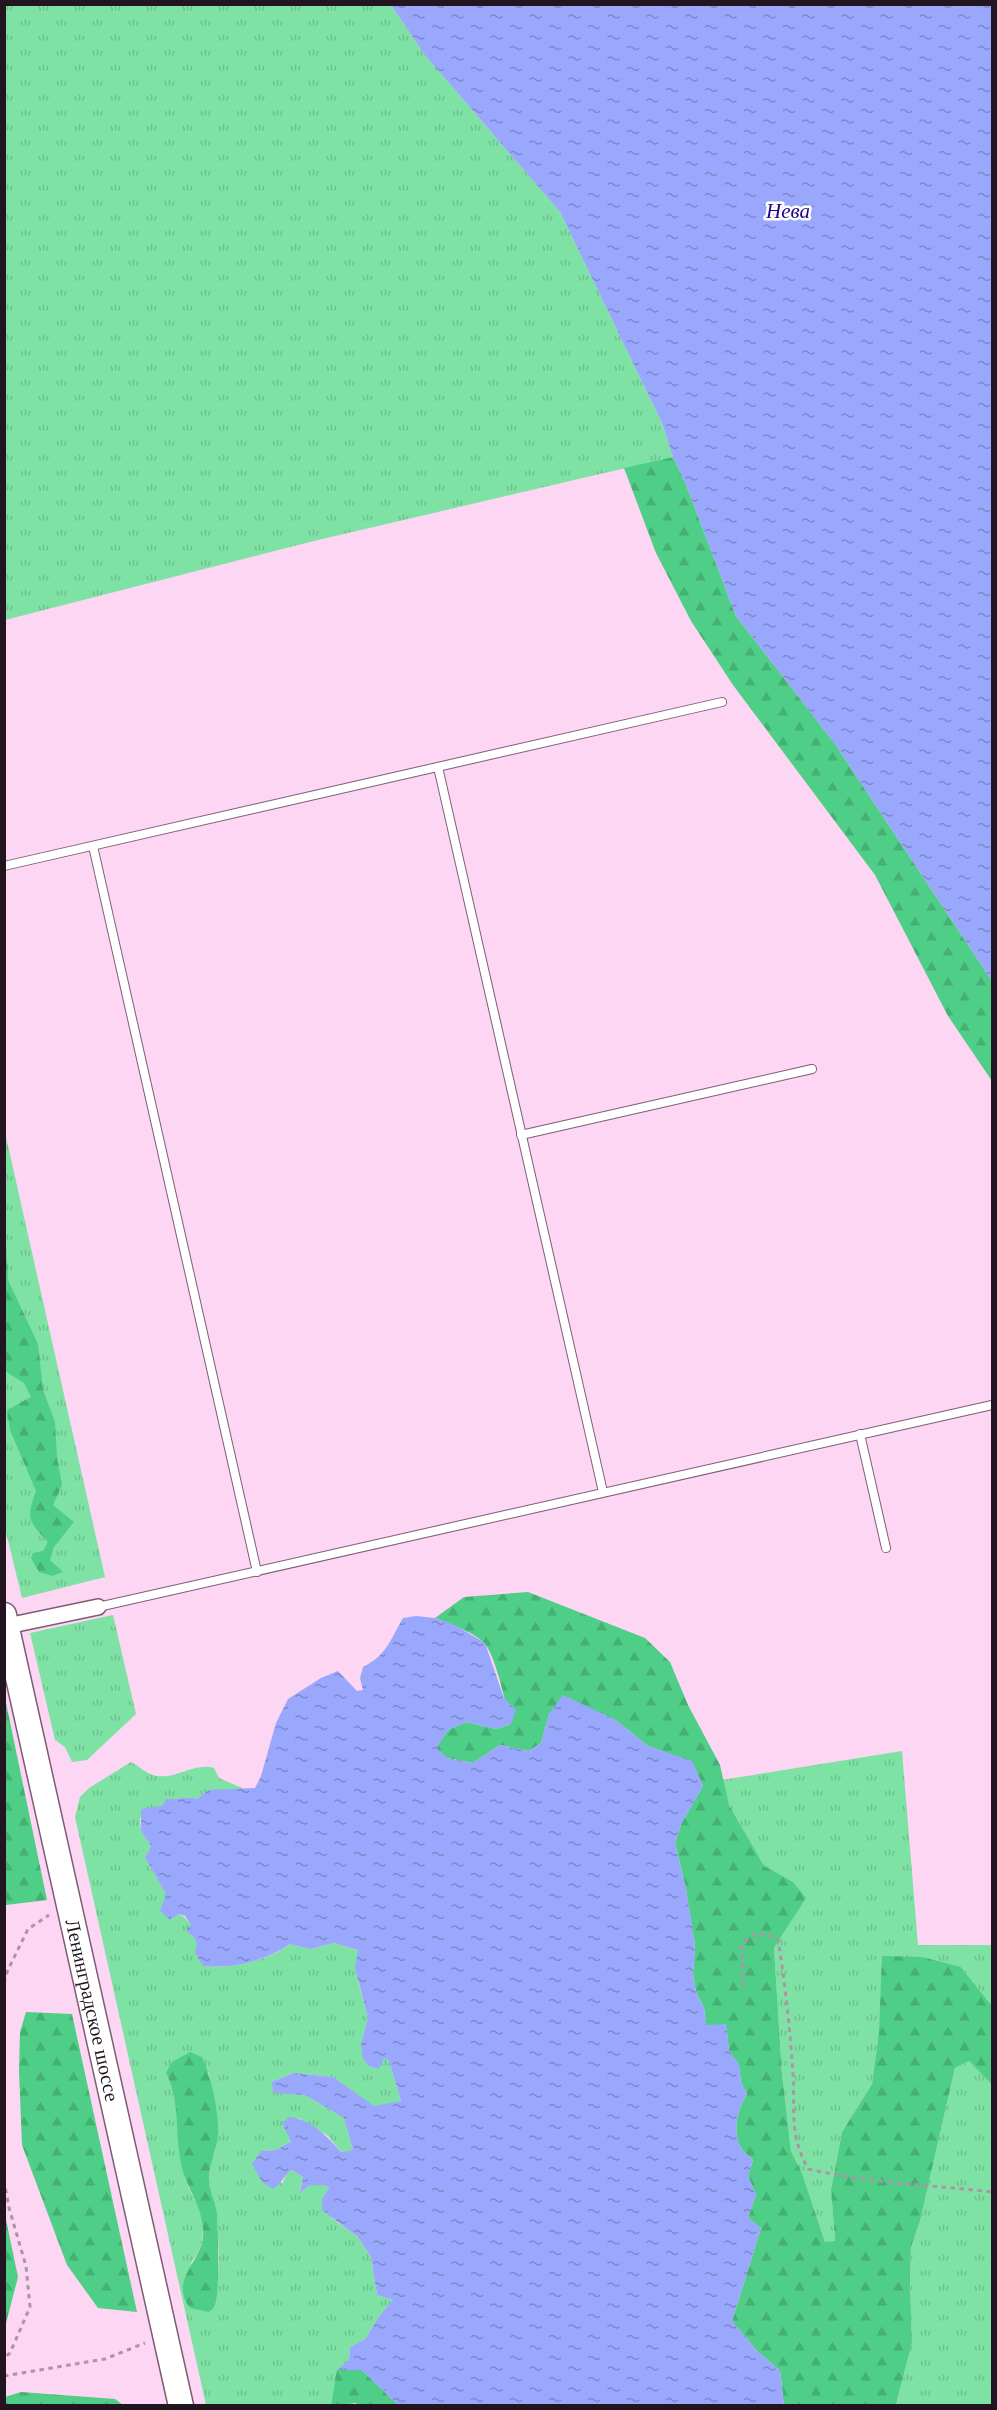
<svg xmlns="http://www.w3.org/2000/svg" width="997" height="2410" viewBox="0 0 997 2410" font-family="'Times New Roman',serif">
<style>
.grass{fill:url(#grass-tufts);fill-rule:evenodd}
.forest{fill:url(#forest-firs)}
.water{fill:url(#water-ripples)}
.lines{fill:none;stroke-linecap:round;stroke-linejoin:round}
.service-casing{stroke:#7d5c75;stroke-width:10}
.minor-casing{stroke:#7d5c75;stroke-width:18}
.primary-casing{stroke:#7d5c75;stroke-width:27}
.path{stroke:#b093a9;stroke-width:3;stroke-dasharray:4.5 4.5;stroke-linecap:butt}
.service{stroke:#fff;stroke-width:8}
.minor{stroke:#fff;stroke-width:15}
.primary{stroke:#fff;stroke-width:24}
.labels{text-anchor:middle;stroke-width:5;stroke-linejoin:round;paint-order:stroke}
.street-label{font-size:20px;fill:#22151f;stroke:#fff}
.water-label{font-size:21px;font-style:italic;fill:#210788;stroke:#fff}
</style>
<defs>
<pattern id="grass-tufts" width="24" height="20" patternUnits="userSpaceOnUse" patternTransform="scale(1.5)"><rect width="24" height="20" fill="#7fe2a5"/><path d="M3 7l-1-3M5 7V3M7 7l1-3M15 17l-1-3M17 17v-4M19 17l1-3" fill="none" stroke="#6dc18e"/></pattern>
<pattern id="forest-firs" width="22" height="20" patternUnits="userSpaceOnUse" patternTransform="scale(1.5)"><rect width="22" height="20" fill="#4ece87"/><path d="M5 1l3.5 6h-7zM16 11l3.5 6h-7z" fill="#44b074"/></pattern>
<pattern id="water-ripples" width="26" height="14" patternUnits="userSpaceOnUse" patternTransform="scale(1.5)"><rect width="26" height="14" fill="#99a8fc"/><path d="M2 4q2-2 4 0t4 0M15 11q2-2 4 0t4 0" fill="none" stroke="#7c88cb"/></pattern>
</defs>
<rect width="100%" height="100%" fill="#fcd6f2"/>
<g class="grass">
<polygon points="5,5 391,5 424,54 560,212 662,423 673,457 318,540 5,620"/>
<polygon points="4,1128 105,1577 22,1598 4,1524"/>
<polygon points="113,1615 136,1714 87,1760 72,1762 65,1747 55,1740 30,1633"/>
<polygon points="902,1751 918,1945 992,1945 992,2006 961,1967 879,2032 872,2084 842,2132 831,2188 835,2242 825,2242 802,2173 791,2151 782,2074 774,1948 793,1918 793,1882 764,1867 729,1805 722,1780"/>
<path d="M 131,1762 C 139,1766 148,1775 157,1776 C 177,1779 195,1762 214,1768 L 219,1778 L 247,1790 L 208,1790 L 197,1799 C 186,1796 178,1800 166,1799 L 162,1806 L 140,1818 L 141,1831 L 151,1846 L 145,1858 L 178,1914 C 197,1921 199,1949 204,1966 C 232,1969 267,1961 290,1944 L 310,1949 L 334,1943 L 358,1950 L 358,1981 L 368,2018 L 361,2043 L 389,2061 L 401,2101 L 374,2107 L 333,2077 L 294,2073 L 271,2082 L 274,2092 L 305,2095 L 344,2118 L 353,2150 L 341,2152 L 328,2136 L 299,2118 L 289,2134 L 292,2140 L 276,2150 L 261,2151 L 282,2184 L 287,2173 L 292,2170 L 303,2177 L 300,2192 L 310,2185 L 324,2185 L 329,2188 L 322,2199 L 332,2218 L 358,2237 L 371,2257 L 377,2295 L 393,2300 L 380,2315 L 365,2339 L 350,2347 L 349,2360 L 398,2405 L 360,2405 L 355,2403 L 338,2406 L 206,2405 L 75,1817 L 80,1797 L 89,1788 ZM 166,2073 L 209,2073 L 218,2133 L 215,2152 L 210,2164 L 209,2177 L 210,2192 L 217,2213 L 219,2259 L 216,2304 L 191,2263 C 200,2251 203,2244 203,2229 C 204,2210 190,2195 185,2177 C 175,2142 182,2106 166,2073 Z"/>
<polygon points="969,2061 992,2085 992,2405 896,2406 912,2343 910,2282 911,2247 920,2221 955,2068"/>
</g>
<g class="forest">
<polygon points="673,457 685,482 736,616 835,744 992,981 992,1081 948,1016 875,875 733,685 691,621 656,553 624,468"/>
<path d="M 5,1223 L 8,1280 L 38,1344 L 43,1390 L 55,1422 L 57,1457 L 62,1485 L 53,1505 L 74,1522 L 54,1547 L 50,1560 L 63,1572 L 52,1576 L 39,1572 L 31,1558 L 33,1553 L 43,1551 L 48,1542 C 28,1521 26,1518 36,1491 L 10,1430 L 7,1410 L 31,1397 L 24,1383 L 5,1371 Z"/>
<path d="M 528,1592 L 645,1638 L 670,1662 L 688,1705 L 720,1765 L 729,1805 L 764,1866 L 793,1882 L 806,1898 L 774,1948 L 782,2074 L 791,2151 L 802,2173 L 825,2242 L 835,2241 L 831,2189 L 842,2132 L 872,2084 L 879,2032 L 882,1956 L 922,1957 L 961,1967 L 992,2006 L 992,2085 L 969,2061 L 955,2068 L 920,2221 L 911,2247 L 910,2282 L 912,2343 L 896,2405 L 784,2405 L 780,2371 L 757,2351 L 732,2321 L 761,2228 L 748,2218 L 756,2195 L 748,2176 L 753,2160 C 749,2156 742,2151 740,2146 C 732,2128 738,2109 747,2094 L 741,2083 L 739,2065 L 729,2051 L 726,2025 L 706,2025 L 704,2008 L 696,1992 L 693,1975 L 695,1946 L 686,1889 L 675,1843 L 681,1824 L 703,1786 L 692,1762 L 648,1746 L 614,1719 L 549,1714 L 541,1743 L 529,1751 L 500,1745 L 473,1763 L 447,1758 L 436,1748 L 448,1730 L 466,1722 L 496,1729 L 511,1724 C 506,1706 496,1657 485,1644 C 476,1633 448,1623 435,1618 L 464,1597 Z"/>
<polygon points="4,1693 47,1900 6,1905 4,1904"/>
<polygon points="26,2012 72,2014 137,2312 98,2308 67,2265 22,2145 19,2071 20,2032"/>
<path d="M 190,2052 L 202,2057 C 211,2077 219,2111 218,2133 C 218,2149 209,2162 209,2178 C 209,2191 215,2201 217,2213 C 218,2228 220,2294 215,2305 C 214,2308 211,2310 209,2312 L 190,2308 C 169,2280 201,2262 203,2237 C 205,2216 194,2199 186,2180 C 172,2145 183,2107 166,2073 L 172,2062 Z"/>
<polygon points="5,2215 18,2277 5,2327 4,2327"/>
<polygon points="337,2370 362,2370 398,2405 360,2405 355,2403 331,2406"/>
<polygon points="21,2392 115,2399 123,2405 5,2405 5,2397"/>
</g>
<g class="water">
<polygon points="391,5 992,5 992,981 835,744 736,616 685,482 673,457 662,423 560,212 424,54"/>
<path d="M 416,1616 L 435,1618 L 455,1625 L 485,1643 L 504,1698 L 516,1710 L 511,1724 L 496,1729 L 466,1722 L 448,1730 L 437,1748 L 447,1758 L 473,1763 L 500,1745 L 529,1751 L 541,1743 L 549,1714 L 563,1695 L 614,1719 L 648,1746 L 692,1761 L 703,1786 L 681,1824 L 675,1843 L 686,1889 L 692,1925 L 695,1946 L 693,1975 L 696,1992 L 704,2008 L 706,2025 L 726,2024 L 729,2051 L 739,2065 L 741,2083 L 747,2094 C 738,2109 732,2128 740,2146 C 742,2151 749,2156 753,2160 L 748,2176 L 756,2195 L 748,2218 L 761,2228 L 732,2321 L 757,2351 L 780,2371 L 784,2405 L 398,2405 L 362,2370 L 337,2370 L 349,2360 L 350,2347 L 365,2339 L 380,2315 L 393,2300 L 377,2295 L 371,2257 L 358,2237 L 322,2210 L 322,2199 L 329,2188 L 324,2185 L 310,2185 L 300,2193 L 303,2177 L 292,2170 C 284,2174 282,2184 273,2189 L 262,2182 L 252,2164 L 261,2151 L 276,2150 L 291,2141 L 282,2123 L 289,2117 C 311,2119 327,2136 341,2152 L 353,2150 L 344,2118 L 305,2095 L 274,2093 L 271,2082 L 294,2073 L 333,2077 L 374,2106 L 401,2101 L 389,2061 L 384,2058 L 379,2069 L 369,2066 L 363,2059 L 361,2043 L 368,2018 L 355,1968 L 358,1950 L 334,1943 L 310,1949 L 290,1944 C 266,1961 232,1969 203,1966 L 195,1953 C 198,1941 197,1938 186,1931 L 191,1925 L 185,1916 L 178,1914 L 170,1920 L 160,1911 L 166,1894 L 145,1858 L 151,1846 L 141,1831 L 141,1809 L 162,1806 L 166,1799 C 177,1800 186,1796 197,1799 L 208,1790 L 255,1788 L 261,1776 L 276,1723 L 288,1699 L 321,1678 L 338,1671 L 357,1691 L 363,1690 L 360,1678 L 363,1667 C 387,1655 390,1640 403,1618 Z"/>
</g>
<g class="lines">
<g class="service-casing">
<g id="service">
<polyline points="438,767 603,1492"/>
<polyline points="93,846 257,1572"/>
<polyline points="4,866 722,702"/>
<polyline points="521,1135 812,1069"/>
<polyline points="860,1434 886,1548"/>
<polyline points="98,1607 992,1405"/>
</g>
</g>
<g class="minor-casing">
<polyline id="minor" points="7,1626 98,1607"/>
</g>
<g class="primary-casing">
<g id="primary">
<path id="s1" d="M 4,1615 L 181,2406"/>
</g>
</g>
<g class="path">
<polyline points="4,1983 7,1972 28,1929 49,1915"/>
<path d="M 743,1986 L 742,1945 C 754,1930 762,1932 778,1939 C 785,1983 790,2029 793,2074 C 795,2111 789,2134 808,2169 C 868,2183 931,2185 992,2192"/>
<polyline points="4,2180 9,2208 26,2266 30,2307 10,2353 4,2358"/>
<polyline points="4,2376 105,2359 145,2343"/>
</g>
<use href="#service" class="service"/>
<use href="#minor" class="minor"/>
<use href="#primary" class="primary"/>
</g>
<g class="labels">
<g class="street-label">
<text dy="7" stroke="none"><textPath href="#s1" startOffset="405">Ленинградское шоссе</textPath></text>
</g>
<g class="water-label">
<text x="788" y="218">Нева</text>
</g>
</g>
<rect width="997" height="2410" fill="none" stroke="#22151f" stroke-width="12"/>
</svg>
